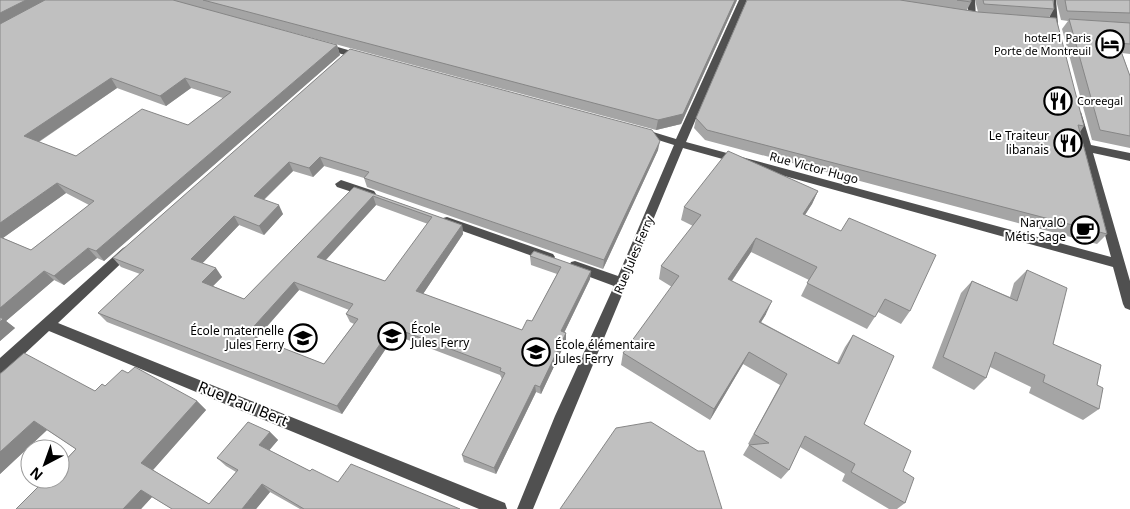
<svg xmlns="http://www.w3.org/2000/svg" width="1130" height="509" viewBox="0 0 1130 509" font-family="'Noto Sans',sans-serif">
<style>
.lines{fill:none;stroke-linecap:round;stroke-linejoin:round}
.minor{fill:#505050;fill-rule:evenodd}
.wall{fill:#a5a5a5;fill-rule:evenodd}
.shaded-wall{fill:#868686}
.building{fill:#c0c0c0;stroke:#868686;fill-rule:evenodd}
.labels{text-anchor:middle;stroke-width:4;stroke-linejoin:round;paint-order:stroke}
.far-poi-label{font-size:11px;fill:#000;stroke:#fff;text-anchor:end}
.poi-label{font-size:12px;fill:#000;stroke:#fff;text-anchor:end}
.street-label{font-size:12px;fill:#000;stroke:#fff}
.near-street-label{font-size:15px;fill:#000;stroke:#fff}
</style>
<rect width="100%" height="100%" fill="#fff"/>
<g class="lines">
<g class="minor">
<polygon points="739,0 747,0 686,142 1111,257 1072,114 1077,111 1081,112 1091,145 1130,153 1130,161 1093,153 1130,281 1130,310 1125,308 1123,304 1113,267 683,148 533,509 517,509 555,416 614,286 571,270 569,266 571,262 575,261 618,276 674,145 636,133 635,131 640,128 676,139"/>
<polygon points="967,0 975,0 976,19 969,17"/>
<polygon points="1048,0 1056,0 1059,37 1053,37 1052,35"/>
<polygon points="324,43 365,55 367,57 362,60 321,48 321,44"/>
<polygon points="341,180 374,191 376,194 370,198 337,187 335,184"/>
<polygon points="447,217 553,254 555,257 553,260 549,262 443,224 441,221 443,218"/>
<polygon points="127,246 131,248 133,251 131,254 58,323 505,503 507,509 479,509 49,331 5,372 0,373 0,358 123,248"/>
</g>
</g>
<g class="wall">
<path d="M 0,0 L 737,0 L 681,124 L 656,130 L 208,10 L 337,45 L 340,55 L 104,261 L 97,258 L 64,285 L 54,280 L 6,321 L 15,328 L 0,341 ZM 117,88 L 166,106 L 191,88 L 223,98 L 188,125 L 76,156 L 39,142 ZM 66,193 L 89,205 L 31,250 L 3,238 Z"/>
<polygon points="747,0 971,0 971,2 967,10 978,12 975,0 1054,0 1054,9 1049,18 1084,126 1080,132 1107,234 1097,244 705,140 694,128 696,118"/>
<polygon points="1056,0 1130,0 1130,54 1122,53 1130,76 1130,148 1092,140 1062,29 1068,21 1061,20"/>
<path d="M 350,49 L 658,150 L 603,269 L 367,187 L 364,178 L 324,166 L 313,177 L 293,171 L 264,200 L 283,214 L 264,235 L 239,225 L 202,263 L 222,277 L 213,286 L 244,299 L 354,187 L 462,225 L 463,234 L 423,294 L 522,330 L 532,321 L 557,274 L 531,265 L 530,256 L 534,251 L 590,279 L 564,333 L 566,333 L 566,341 L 541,394 L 536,392 L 496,474 L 464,462 L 462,455 L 502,379 L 500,375 L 395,335 L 342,414 L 107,322 L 98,313 L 140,274 L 121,267 L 113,258 ZM 376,205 L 428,224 L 385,281 L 326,260 ZM 299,290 L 349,310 L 346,314 L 350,322 L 354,324 L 324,364 L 257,338 Z"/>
<polygon points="818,191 812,204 805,215 910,311 901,324 878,312 867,329 801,296 809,280 751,252 732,281 766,314 761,322 837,363 845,347 853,335 864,424 903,471 905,503 897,509 889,509 842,481 845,474 800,447 789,470 781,479 743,455 749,445 750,445 748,444 780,385 743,364 710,420 621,365 623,353 672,287 659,279 661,266 693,226 681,220 684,207"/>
<polygon points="1027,270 1053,344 1097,385 1099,409 1083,420 1029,393 1031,387 990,367 986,378 974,390 932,368 961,293 972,281 1010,297 1014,283"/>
<polygon points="0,374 95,391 105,386 197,401 206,410 153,470 209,504 236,472 226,466 217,458 270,432 278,440 269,450 310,471 338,482 460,509 300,509 270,492 256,509 172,509 152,497 141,509 16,509 76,449 47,430 0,474"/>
</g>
<g class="shaded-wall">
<polygon points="26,0 51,0 0,27 0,13"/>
<polygon points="735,0 737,0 681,124 656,130 658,120"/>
<polygon points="337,45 340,55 104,261 96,251"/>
<polygon points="111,78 117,88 32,146 24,136"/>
<polygon points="185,78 191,88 166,106 160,96"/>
<polygon points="660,141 658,150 603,269 604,260"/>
<polygon points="320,157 324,166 313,177 309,168"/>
<polygon points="289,162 293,171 258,205 254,196"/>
<polygon points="57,183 66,193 0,240 0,223"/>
<polygon points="818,191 812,204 797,227 803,214"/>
<polygon points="373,196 376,205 321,265 317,257"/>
<polygon points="279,205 283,214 264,235 259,226"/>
<polygon points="234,216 239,225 198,268 191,259"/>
<polygon points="462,225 463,234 419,300 416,291"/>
<polygon points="756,238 751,252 724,292 728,279"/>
<polygon points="88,248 97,258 64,285 54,276"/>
<polygon points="216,268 222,277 209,290 202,282"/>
<polygon points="44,271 54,280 6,321 15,328 0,341 0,308"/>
<polygon points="591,271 590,279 561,339 561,331"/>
<polygon points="294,282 299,290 253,342 247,334"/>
<polygon points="772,301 766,314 754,334 759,322"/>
<polygon points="392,327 395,335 342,414 337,406"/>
<polygon points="566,333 566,341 541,394 540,387"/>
<polygon points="749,352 743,364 710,420 714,409"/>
<polygon points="535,385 536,392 496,474 494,468"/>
<polygon points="197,401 206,410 152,471 141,463"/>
<polygon points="34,421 47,430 0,474 0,452"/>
<polygon points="270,432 278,440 267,453 259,445"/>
<polygon points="262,484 270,492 256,509 242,509"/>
<polygon points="141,490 152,497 141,509 123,509"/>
</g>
<g class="building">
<polygon points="0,0 26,0 0,13"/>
<path d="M 45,0 L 173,0 L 337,45 L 96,251 L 88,248 L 54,276 L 44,271 L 0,308 L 0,237 L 31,250 L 94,201 L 57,183 L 0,223 L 0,24 ZM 111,78 L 160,96 L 185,78 L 231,92 L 188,125 L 142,109 L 76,156 L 24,136 Z"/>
<polygon points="203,0 735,0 683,114 658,120"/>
<polygon points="747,0 900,0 978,12 1056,18 1084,126 1078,125 1107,234 707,130 696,118"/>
<polygon points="957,0 971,0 971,2"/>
<polygon points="983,0 1053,0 1054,9 984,4"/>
<polygon points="1065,0 1130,0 1130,13 1067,11"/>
<polygon points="1069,19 1130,23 1130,44 1118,43 1130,76 1130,136 1100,130"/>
<path d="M 350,49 L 652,130 L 660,141 L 604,260 L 364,178 L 369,172 L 320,157 L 309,168 L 289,162 L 254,196 L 279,205 L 259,226 L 234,216 L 191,259 L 216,268 L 202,282 L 244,299 L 354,187 L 462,225 L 416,291 L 506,324 L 522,330 L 527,320 L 532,321 L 561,267 L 530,256 L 534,251 L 591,271 L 561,331 L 566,333 L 540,387 L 535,385 L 494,468 L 462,455 L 505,373 L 500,371 L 501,368 L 392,327 L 337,406 L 98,313 L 144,270 L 113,258 ZM 373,196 L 432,217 L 385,281 L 317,257 ZM 294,282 L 353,304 L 346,314 L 358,319 L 324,364 L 247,334 Z"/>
<polygon points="728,151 818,191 803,214 841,231 849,218 936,255 910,311 885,299 875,317 807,283 817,267 756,238 728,279 772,301 759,322 839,364 853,335 894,356 864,424 911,451 903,471 914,478 905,503 851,472 855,464 805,436 789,470 749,445 769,443 754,434 787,374 749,352 714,409 623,353 679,276 661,266 701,215 684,207"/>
<polygon points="1027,270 1067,288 1053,344 1101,365 1097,385 1103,388 1099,409 1043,382 1045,375 995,352 986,378 943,357 972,281 1017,301"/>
<polygon points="0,317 3,319 0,322"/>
<polygon points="24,353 95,391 102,384 105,386 122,370 128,373 135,367 197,401 141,463 209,504 238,470 217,458 248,422 270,432 259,445 310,471 312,469 338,482 351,464 460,509 304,509 262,484 242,509 172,509 141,490 123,509 16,509 46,479 60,479 60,466 76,449 34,421 0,452 0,374"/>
<polygon points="651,422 698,451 704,451 722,509 560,509 616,428"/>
</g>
<defs>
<g id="hotel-ring" transform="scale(1.4375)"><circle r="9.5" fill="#fff" stroke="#000" stroke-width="1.5"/><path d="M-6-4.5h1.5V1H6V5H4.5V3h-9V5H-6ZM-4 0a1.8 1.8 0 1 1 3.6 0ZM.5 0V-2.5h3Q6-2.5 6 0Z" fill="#000"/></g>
<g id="restaurant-ring" transform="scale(1.4375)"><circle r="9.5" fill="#fff" stroke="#000" stroke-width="1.5"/><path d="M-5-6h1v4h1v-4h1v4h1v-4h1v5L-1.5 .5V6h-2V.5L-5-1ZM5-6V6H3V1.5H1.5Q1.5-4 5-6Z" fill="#000"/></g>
<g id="cafe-ring" transform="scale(1.4375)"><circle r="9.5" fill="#fff" stroke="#000" stroke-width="1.5"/><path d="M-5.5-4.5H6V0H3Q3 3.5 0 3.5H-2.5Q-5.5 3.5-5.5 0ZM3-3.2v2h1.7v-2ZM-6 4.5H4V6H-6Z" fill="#000"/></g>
<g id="school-ring" transform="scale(1.4375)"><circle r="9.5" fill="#fff" stroke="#000" stroke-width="1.5"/><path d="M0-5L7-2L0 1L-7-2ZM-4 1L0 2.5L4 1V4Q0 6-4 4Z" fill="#000"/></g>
</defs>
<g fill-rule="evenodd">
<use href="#hotel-ring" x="1110" y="44"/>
<use href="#restaurant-ring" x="1058" y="101"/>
<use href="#restaurant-ring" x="1068" y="143"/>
<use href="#cafe-ring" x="1085" y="230"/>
<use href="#school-ring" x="392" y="336"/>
<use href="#school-ring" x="303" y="338"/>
<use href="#school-ring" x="536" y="352"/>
</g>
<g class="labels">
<g class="far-poi-label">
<text x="1091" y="42">hotelF1 Paris<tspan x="1091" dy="13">Porte de Montreuil</tspan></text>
<text x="1077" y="105" text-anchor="start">Coreegal</text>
</g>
<g class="poi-label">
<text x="1049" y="140">Le Traiteur<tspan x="1049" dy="14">libanais</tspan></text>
<text x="1066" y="227">NarvalO<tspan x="1066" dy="14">Métis Sage</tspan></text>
<text x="411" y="333" text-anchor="start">École<tspan x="411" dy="14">Jules Ferry</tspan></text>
<text x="284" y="335">École maternelle<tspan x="284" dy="14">Jules Ferry</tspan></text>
<text x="555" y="349" text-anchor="start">École élémentaire<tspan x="555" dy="14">Jules Ferry</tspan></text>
</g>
<g class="street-label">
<text transform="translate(814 168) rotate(15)" y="4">Rue Victor Hugo</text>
<text transform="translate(634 255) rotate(-67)" y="4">Rue Jules Ferry</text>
</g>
<g class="near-street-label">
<text transform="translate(243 404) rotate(22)" y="5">Rue Paul Bert</text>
</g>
</g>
<g transform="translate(45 464) rotate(221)"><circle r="24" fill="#ffffff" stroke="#999999"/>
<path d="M0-4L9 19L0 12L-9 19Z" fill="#000000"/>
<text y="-8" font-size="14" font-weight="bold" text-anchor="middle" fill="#000000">N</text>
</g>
</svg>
